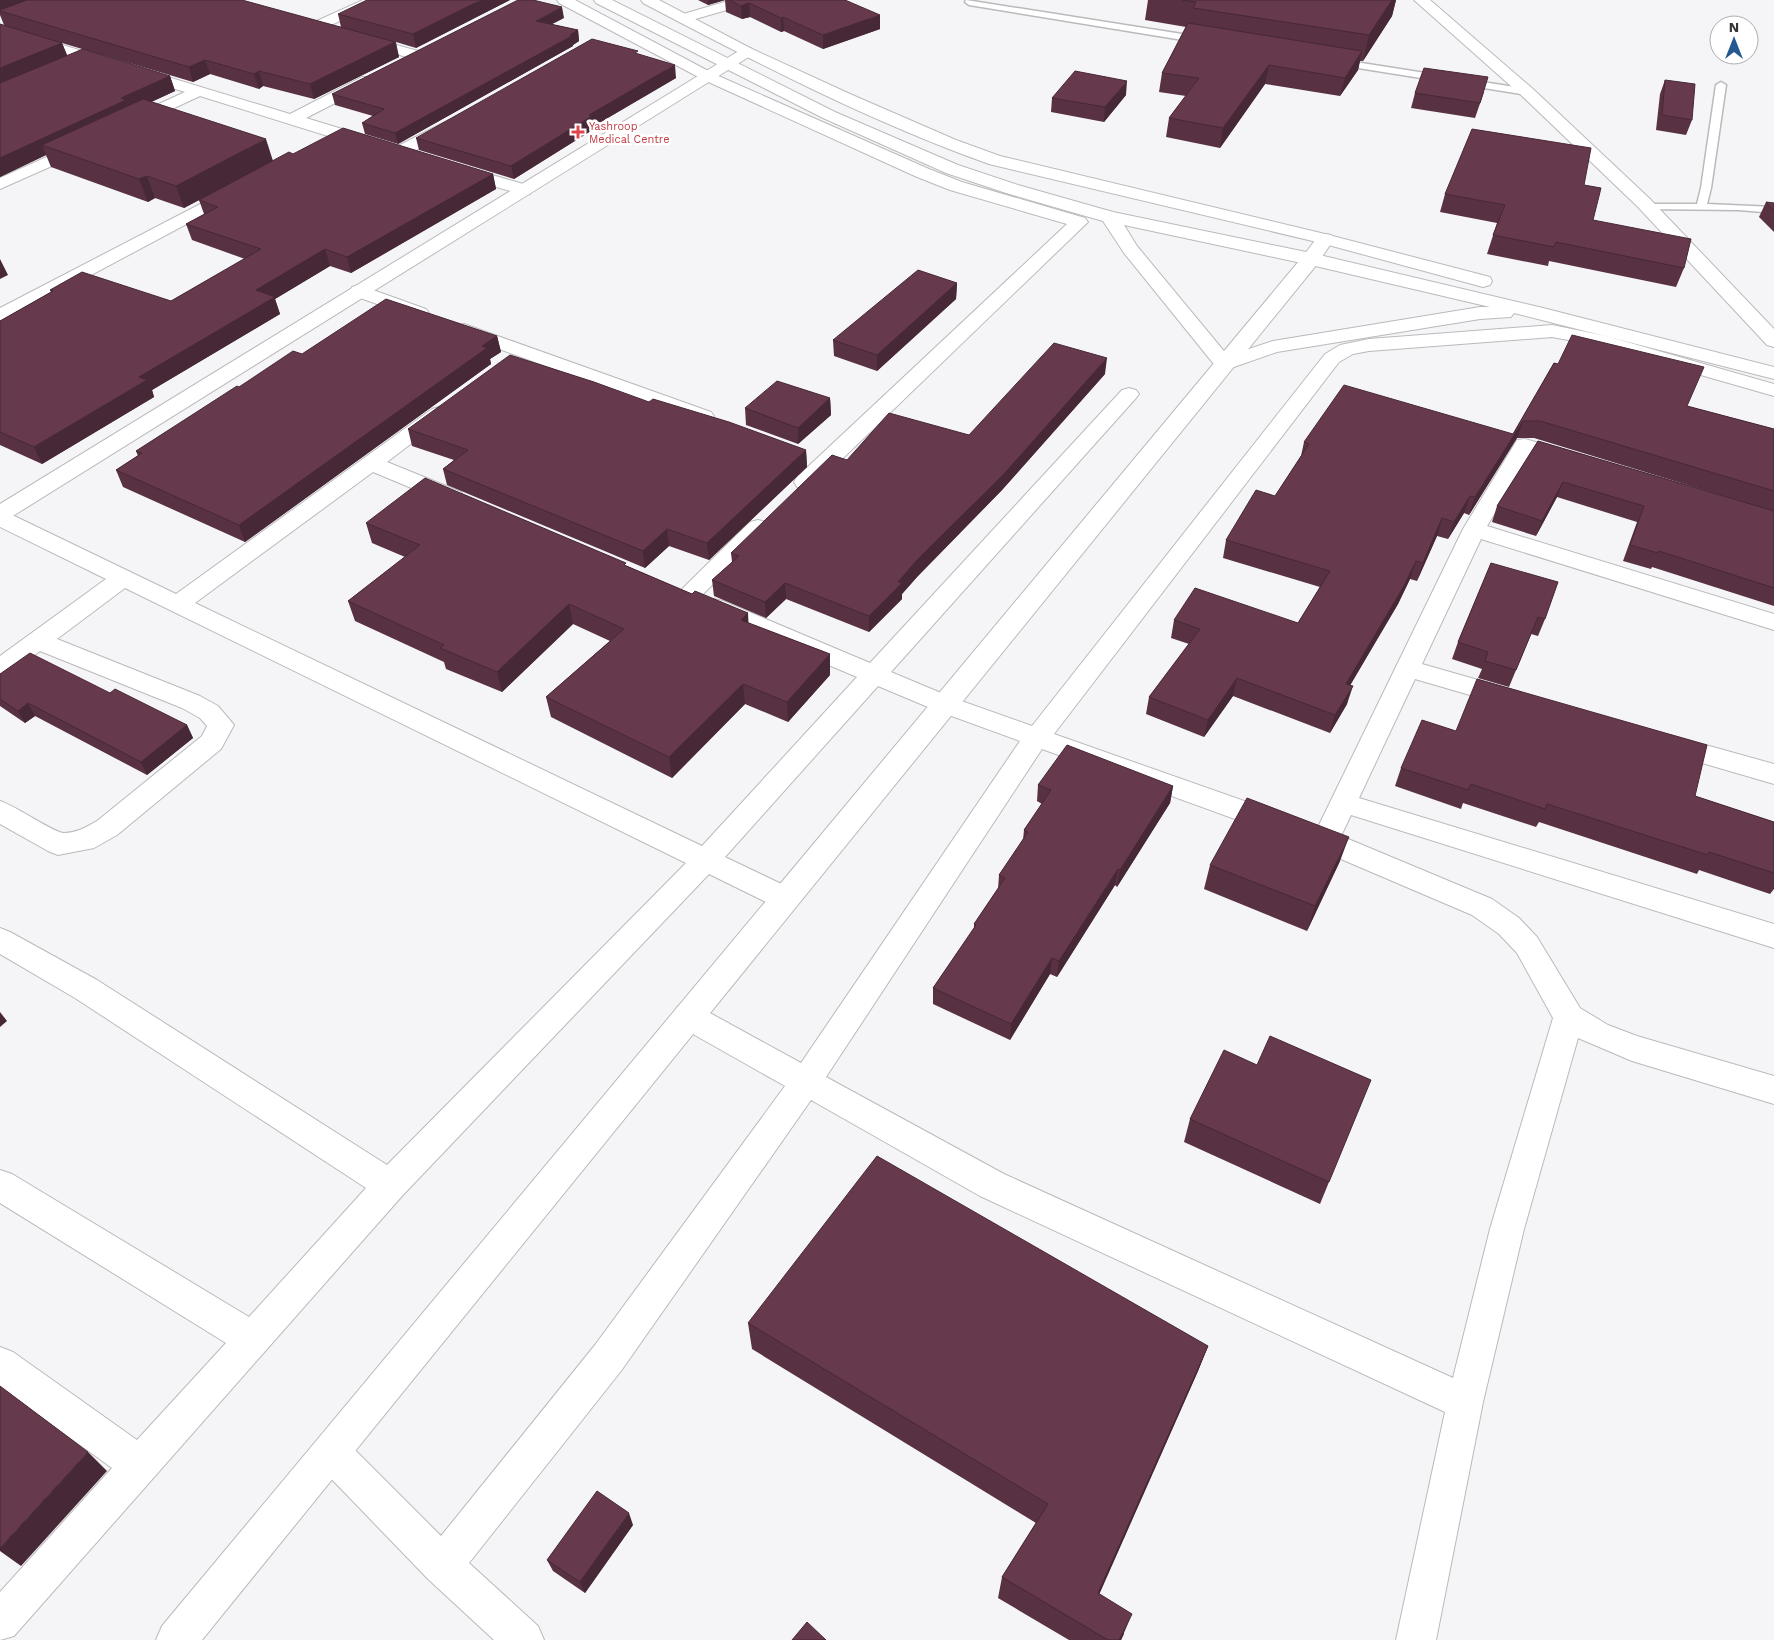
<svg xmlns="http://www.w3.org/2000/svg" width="1774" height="1640" viewBox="0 0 1774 1640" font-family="'Work Sans',sans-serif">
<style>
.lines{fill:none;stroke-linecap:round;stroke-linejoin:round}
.service-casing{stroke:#bababc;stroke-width:3}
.minor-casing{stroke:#bababc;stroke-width:2}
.tertiary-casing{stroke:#bababc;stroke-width:2}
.secondary-casing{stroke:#bababc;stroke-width:2}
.service{fill:#fff;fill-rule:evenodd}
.minor{fill:#fff;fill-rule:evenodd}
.tertiary{fill:#fff;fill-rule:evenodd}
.secondary{fill:#fff;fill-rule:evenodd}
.wall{fill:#583142}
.shaded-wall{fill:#472836}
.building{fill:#66394d;stroke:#472836}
.health-dot{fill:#e0444e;stroke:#fff;stroke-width:2}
.labels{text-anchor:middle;stroke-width:5;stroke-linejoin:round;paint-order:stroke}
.far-health-label{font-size:11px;fill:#be3a42;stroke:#fff;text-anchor:start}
</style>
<rect width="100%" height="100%" fill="#f5f5f8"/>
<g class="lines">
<g class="service-casing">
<g id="service">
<polygon points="966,0 1201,37 1205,40 1201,43 969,5 965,2"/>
<polygon points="1336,59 1527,89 1532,92 1527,95 1333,64 1333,60"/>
<polygon points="1721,82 1726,85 1711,188 1707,204 1774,207 1774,213 1739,210 1644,209 1643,207 1648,204 1697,204 1701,188 1716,85"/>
</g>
</g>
<g class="minor-casing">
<g id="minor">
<polygon points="363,0 382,0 380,3 320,30 310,30 308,27 310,24"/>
<polygon points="557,0 575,0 714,74 929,169 962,182 1085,218 1088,222 813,487 805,489 797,487 794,482 797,477 1067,224 950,190 917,177 704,80 559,3"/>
<polygon points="731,0 753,0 751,3 685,22 680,21 678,18 680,15"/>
<polygon points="1414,0 1430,0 1533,89 1650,199 1774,329 1774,347 1767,345 1638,207 1521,95"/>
<polygon points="0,26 290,114 362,77 374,77 376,80 374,83 306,118 375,139 377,143 375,147 363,147 200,96 138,125 126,125 124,122 126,119 185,92 0,35"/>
<polygon points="363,36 422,52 425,55 422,58 417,60 358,43 356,40 358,37"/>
<polygon points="449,120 455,122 457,125 455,128 406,156 394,156 392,152 394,148"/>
<polygon points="82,141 88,142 90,146 88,150 0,189 0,178"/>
<polygon points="458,165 530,186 533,190 530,194 524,195 452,174 449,170 452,166"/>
<polygon points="235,186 241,187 244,191 241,195 7,320 0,322 0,308"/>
<polygon points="359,285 426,309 429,313 426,317 419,319 352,295 350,291 352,287"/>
<polygon points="464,324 711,412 714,416 711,420 704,422 697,420 457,334 454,330 457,326"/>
<path d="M 1552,325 L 1606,336 L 1774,384 L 1774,396 L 1596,345 L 1552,337 L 1369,351 L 1353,354 L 1339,362 L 1054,734 L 1318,827 L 1463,529 L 1514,445 L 1517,440 L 1525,439 L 1578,454 L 1581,459 L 1578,464 L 1570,466 L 1531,454 L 1487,526 L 1774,614 L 1774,630 L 1481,539 L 1422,664 L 1520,692 L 1524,698 L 1520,704 L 1511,707 L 1415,679 L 1359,798 L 1774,924 L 1774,948 L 1351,815 L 1341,836 L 1492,899 L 1519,918 L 1537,937 L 1580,1008 L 1608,1025 L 1637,1036 L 1774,1076 L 1774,1104 L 1632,1061 L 1578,1038 L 1524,1229 L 1483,1402 L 1436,1640 L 1396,1640 L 1445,1412 L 980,1196 L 811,1100 L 621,1371 L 469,1563 L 538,1626 L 544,1640 L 494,1640 L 428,1579 L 318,1465 L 312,1452 L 318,1439 L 331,1433 L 344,1439 L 441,1536 L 595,1345 L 785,1086 L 677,1025 L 673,1016 L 677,1007 L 688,1003 L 699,1007 L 801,1063 L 1020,741 L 935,710 L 878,686 L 725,857 L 794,890 L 798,898 L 794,906 L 784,909 L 774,906 L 709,874 L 402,1196 L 14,1636 L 0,1640 L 0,1592 L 112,1468 L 0,1387 L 0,1347 L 13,1352 L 137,1440 L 226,1343 L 0,1203 L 0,1170 L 12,1174 L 249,1317 L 366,1188 L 75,998 L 0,954 L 0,928 L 10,932 L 97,980 L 387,1165 L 686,863 L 125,588 L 57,639 L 200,696 L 218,706 L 234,725 L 221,749 L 117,835 L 94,848 L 58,855 L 48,851 L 0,824 L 0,801 C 16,806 54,833 64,833 C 77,833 86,827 97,821 L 202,736 L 207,726 L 200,718 L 182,708 L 40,651 L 9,674 L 0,676 L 0,656 L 106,579 L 0,527 L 0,511 L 8,513 L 176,594 L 432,409 L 439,407 L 446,409 L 449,413 L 446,417 L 387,462 L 461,492 L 464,497 L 461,502 L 453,504 L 445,502 L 373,472 L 195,603 L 702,846 L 857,677 L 705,613 L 702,607 L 705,601 L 714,599 L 723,601 L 870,663 L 1122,390 L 1129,388 L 1136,390 L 1139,394 L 1136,398 L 891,672 L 953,698 L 1032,726 L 1325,354 L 1340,345 L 1369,339 ZM 1042,749 L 1315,848 L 1472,915 L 1499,934 L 1517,953 L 1553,1018 L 1490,1229 L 1453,1378 L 1004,1174 L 826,1077 Z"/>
<polygon points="758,520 766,522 769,527 766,532 696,601 688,604 680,601 676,596 680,591 750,522"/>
<polygon points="1670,735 1774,764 1774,784 1661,751 1657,744 1661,737"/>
</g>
</g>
<g class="tertiary-casing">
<g id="tertiary">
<polygon points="747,47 752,49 755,52 752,55 8,519 0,521 0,504 742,49"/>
<polygon points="1325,234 1331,235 1334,239 1318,263 202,1640 156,1640 162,1626 1304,255 1319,235"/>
</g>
</g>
<g class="secondary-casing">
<g id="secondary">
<path d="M 594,0 L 612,0 L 835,112 L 958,165 L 1018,185 L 1113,212 L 1311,253 L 1543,308 L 1774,367 L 1774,379 L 1514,313 L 1511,317 L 1480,319 L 1277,352 L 1231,368 L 1224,370 L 1217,368 L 1124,253 L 1103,221 L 1006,193 L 946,173 L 823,118 L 596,3 ZM 1124,225 L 1311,265 L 1490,307 L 1480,307 L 1273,341 L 1228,356 L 1137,246 Z"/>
<path d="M 641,0 L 659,0 L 752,49 L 850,94 L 956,140 L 1000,156 L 1325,234 L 1490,277 L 1492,281 L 1490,285 L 1483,287 L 1321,243 L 989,164 C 869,121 755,62 643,3 Z"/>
</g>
</g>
<use href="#service" class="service"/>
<use href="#minor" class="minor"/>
<use href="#tertiary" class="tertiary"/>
<use href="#secondary" class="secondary"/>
</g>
<g class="wall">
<polygon points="0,0 341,27 338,14 510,0 416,48 396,42 399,57 314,99 263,86 259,89 210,74 193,82 62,43 67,56 170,76 175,91 151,102 273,161 293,154 493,174 496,189 351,273 330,266 275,299 280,314 152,390 154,397 42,464 0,445 0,321 51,292 50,290 171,301 245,259 192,240 186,224 204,214 199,200 184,208 155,198 148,202 51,167 46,155 0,177 4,25 0,15"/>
<polygon points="698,0 725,0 708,5"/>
<polygon points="725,0 845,0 880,29 823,49 784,31 781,32 750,17 742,19 726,12"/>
<polygon points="1148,0 1396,0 1392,16 1363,61 1360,61 1358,70 1340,96 1265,84 1220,148 1166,137 1169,118 1186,96 1159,92 1162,73 1186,27 1145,20"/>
<polygon points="564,18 551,24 578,30 579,41 573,45 573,46 398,144 365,134 362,123 373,116 335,105 332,94"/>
<polygon points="639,54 676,78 594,126 594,129 514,179 419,150 416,138"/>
<polygon points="1665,80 1692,120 1686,135 1656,130 1660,94"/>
<polygon points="1484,92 1475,118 1411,108 1415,93"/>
<polygon points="1126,95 1104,122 1051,112 1052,98"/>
<polygon points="1584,185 1593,220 1684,268 1676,287 1549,261 1548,266 1487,254 1497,223 1440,212 1445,194"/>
<polygon points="1766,202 1774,203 1774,232 1759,217"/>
<polygon points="957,283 956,299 877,371 834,356 833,340"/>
<polygon points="497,336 501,352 490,359 491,364 245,542 123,487 116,470 138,456 136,451 239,387 302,354"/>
<polygon points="1554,363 1687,406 1774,429 1774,606 1652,567 1651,569 1623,561 1637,522 1557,497 1536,536 1492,522 1497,506 1538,441 1753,505 1534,438 1517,438 1469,515 1464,513 1448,539 1437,536 1417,581 1410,579 1398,604 1350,685 1347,704 1330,733 1233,696 1204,737 1146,714 1149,697 1189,644 1171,638 1174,620 1298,623 1320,587 1223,558 1226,540 1275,496 1301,456 1304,442 1513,434"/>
<polygon points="1105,374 1002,490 917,577 902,594 902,599 869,632 786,599 766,618 714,596 712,580 732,562 731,553 847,460 969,435"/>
<polygon points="830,398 831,415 798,444 746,425 745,408"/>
<polygon points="649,402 806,450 807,467 709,560 669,546 645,568 447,485 443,469 454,460 412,446 408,429"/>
<polygon points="366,523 627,566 692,594 748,613 748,623 830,654 830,675 788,722 745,704 672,778 551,717 546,697 610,641 573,624 502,692 446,669 444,662 355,621 348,601 405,557 372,543"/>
<polygon points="1491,563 1545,619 1538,636 1531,634 1509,687 1478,678 1482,669 1452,659 1458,642"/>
<polygon points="0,674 110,693 187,725 193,738 147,775 35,716 25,723 0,706"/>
<polygon points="1456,731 1695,796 1774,822 1774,889 1770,894 1699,870 1697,874 1539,822 1536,827 1463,803 1461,809 1395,786 1401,768"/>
<polygon points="1038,785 1173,786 1170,803 1117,887 1115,885 1057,977 1050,974 1010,1040 933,1004 933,988 974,929 974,924 998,889 999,875 1023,840 1024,830 1042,804 1037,801"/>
<polygon points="1340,861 1307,931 1204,889 1210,865"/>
<polygon points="1257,1065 1329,1182 1320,1204 1184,1142 1190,1119"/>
<polygon points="748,1323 1208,1346 1198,1371 1099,1594 1124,1634 1121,1640 1069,1640 998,1598 1002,1577 1036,1523 752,1349"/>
<polygon points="633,1525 585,1593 553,1571 547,1560"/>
</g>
<g class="shaded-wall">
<polygon points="0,0 34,0 0,11"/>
<polygon points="481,0 510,0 416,48 413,34"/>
<polygon points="708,0 725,0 708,5"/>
<polygon points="1392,0 1396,0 1392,16 1363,61 1369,35"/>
<polygon points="749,3 750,17 742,19 741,6"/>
<polygon points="562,7 564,18 537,32 536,21"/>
<polygon points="880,15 880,29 823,49 823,35"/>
<polygon points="783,17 784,31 781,32 781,18"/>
<polygon points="578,30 579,41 573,45 573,46 398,144 395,133"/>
<polygon points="395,42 399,57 314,99 310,84"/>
<polygon points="62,43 68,57 0,86 0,68"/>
<polygon points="1362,51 1358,70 1340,96 1345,78"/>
<polygon points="205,60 210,74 193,82 189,67"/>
<polygon points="675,65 676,78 594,126 594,129 514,179 511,166 589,115"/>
<polygon points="1269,65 1265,84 1220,148 1223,128"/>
<polygon points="259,71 263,86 259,89 254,74"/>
<polygon points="170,76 175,91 130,112 42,145 46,155 0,177 0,158 121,98"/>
<polygon points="1127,81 1126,95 1104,122 1105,107"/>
<polygon points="266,139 273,161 184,208 176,186"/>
<polygon points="493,174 496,189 351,273 347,257"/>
<polygon points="147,176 155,198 148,202 139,179"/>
<polygon points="325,249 330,266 275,299 280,314 152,390 154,397 42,464 34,447 139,377 256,290"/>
<polygon points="0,259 8,275 0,279"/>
<polygon points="957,283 956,299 877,371 877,355"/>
<polygon points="497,336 501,352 490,359 491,364 245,542 239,525 482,346"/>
<polygon points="1107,358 1105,374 1002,490 917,577 902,594 902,599 869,632 869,616 898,582 917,560"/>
<polygon points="830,398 831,415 798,444 798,428"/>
<polygon points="1523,421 1517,438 1469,515 1475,497"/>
<polygon points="806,450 807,467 709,560 707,543"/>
<polygon points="1563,482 1557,497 1536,536 1542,521"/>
<polygon points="1470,496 1464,513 1448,539 1454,522"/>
<polygon points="1442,518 1437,536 1417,581 1423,563"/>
<polygon points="667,529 669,546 645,568 643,551"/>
<polygon points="1416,561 1410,579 1398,604 1341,701 1346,684"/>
<polygon points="785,583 786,599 766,618 765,602"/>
<polygon points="569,604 573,624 502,692 497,672"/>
<polygon points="748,613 749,633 741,620"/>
<polygon points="830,654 830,675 788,722 787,702"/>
<polygon points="1237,678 1233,696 1204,737 1208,720"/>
<polygon points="743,684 745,704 672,778 669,757"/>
<polygon points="1353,686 1347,704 1330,733 1335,715"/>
<polygon points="28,703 35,716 25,723 18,711"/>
<polygon points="187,725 193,738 147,775 141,762"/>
<polygon points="1173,786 1170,803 1117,887 1120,870"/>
<polygon points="1349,837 1340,861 1307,931 1315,906"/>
<polygon points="1118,869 1115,885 1057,977 1059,961"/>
<polygon points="1052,958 1050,974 1010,1040 1011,1024"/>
<polygon points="0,1012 7,1021 0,1027"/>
<polygon points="1208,1346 1198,1371 1091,1613 1098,1593"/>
<polygon points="88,1452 107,1471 21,1566 0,1551 0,1548"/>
<polygon points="629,1513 633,1525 585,1593 580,1582"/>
<polygon points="1132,1614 1121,1640 1119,1640"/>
</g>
<g class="building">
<polygon points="27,0 242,0 395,42 310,84 259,71 254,74 205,60 189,67 0,11 0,10"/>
<polygon points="367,0 481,0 413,34 338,14"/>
<polygon points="518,0 533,0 562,7 536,21 578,30 570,35 572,36 395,133 362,123 384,109 332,94"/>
<polygon points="729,0 845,0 880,15 823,35 783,17 781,18 749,3 741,6"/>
<polygon points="1182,0 1392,0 1369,35 1193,8 1196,2"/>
<polygon points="1188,23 1362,51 1345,78 1269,65 1223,128 1169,118 1199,78 1162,73"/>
<polygon points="0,24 62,43 0,68"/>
<polygon points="592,39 638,51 635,53 675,65 589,115 592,116 511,166 416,138"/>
<polygon points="83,49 170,76 121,98 126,100 0,158 0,83"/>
<polygon points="1424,68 1488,77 1480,103 1415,93"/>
<polygon points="1075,71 1127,81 1105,107 1052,98"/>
<polygon points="1665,80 1695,84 1692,120 1662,115"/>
<polygon points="143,99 266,139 176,186 147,176 139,179 42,145"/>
<polygon points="343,128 493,174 347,257 325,249 256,290 275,297 139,377 147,380 34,447 0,432 0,321 53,291 50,290 82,272 171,301 261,249 186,224 218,207 199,200 289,152 293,154"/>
<polygon points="1472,129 1591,148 1584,185 1601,188 1593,220 1691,239 1684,268 1556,242 1554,247 1493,235 1505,205 1445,194"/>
<polygon points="1766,202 1774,203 1774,210"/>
<polygon points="918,270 957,283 877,355 833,340"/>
<polygon points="386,299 497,336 482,346 487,348 239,525 116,470 142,453 136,451 237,386 239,387 293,351 302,354"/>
<polygon points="1572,335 1704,367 1687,406 1774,429 1774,491 1540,421 1523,421 1475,497 1470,496 1454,522 1442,518 1423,563 1416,561 1404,586 1346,684 1353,686 1335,715 1237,678 1208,720 1149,697 1200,629 1174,620 1195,588 1298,623 1330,571 1226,540 1256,490 1275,496 1309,444 1304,442 1344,385 1513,434 1554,363 1558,364"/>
<polygon points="1054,343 1107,358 1004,474 917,560 898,582 902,583 869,616 785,583 765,602 712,580 739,556 731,553 832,455 847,460 889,413 969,435"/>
<polygon points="510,355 594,382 649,402 653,399 729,422 806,450 707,543 667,529 643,551 443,469 468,450 408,429"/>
<polygon points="777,381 830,398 798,428 745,408"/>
<polygon points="1538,441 1774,511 1774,588 1659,551 1658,553 1630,545 1644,506 1563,482 1542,521 1497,506"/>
<polygon points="425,478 626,563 624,565 692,594 695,591 748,613 741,620 830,654 787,702 743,684 669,757 546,697 624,629 569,604 497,672 440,648 444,645 348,601 420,545 366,523"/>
<polygon points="1491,563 1558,582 1545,619 1538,617 1516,670 1485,661 1488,652 1458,642"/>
<polygon points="30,653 110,693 115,689 187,725 141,762 28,703 18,711 0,699 0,674"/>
<polygon points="1477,679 1707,745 1695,796 1774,822 1774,873 1709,852 1708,855 1547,804 1545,809 1471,784 1468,790 1401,768 1422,720 1456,731"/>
<polygon points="1067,745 1173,786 1120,870 1118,869 1059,961 1052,958 1011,1024 933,988 976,925 974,924 1005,878 999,875 1028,832 1024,830 1051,790 1038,785"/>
<polygon points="1247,798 1349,837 1315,906 1210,865"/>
<polygon points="1270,1036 1371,1080 1329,1182 1190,1119 1224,1050 1257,1065"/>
<polygon points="877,1156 1208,1346 1098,1593 1132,1614 1119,1640 1108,1640 1002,1577 1048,1504 748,1323"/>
<polygon points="0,1386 88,1452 0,1548"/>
<polygon points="597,1491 629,1513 580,1582 547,1560"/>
<polygon points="807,1622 826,1640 792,1640"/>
</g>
<path class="health-dot" d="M575.5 124.5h5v5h5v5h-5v5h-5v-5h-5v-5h5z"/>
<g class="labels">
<g class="far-health-label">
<text x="589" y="130">Yashroop<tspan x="589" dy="13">Medical Centre</tspan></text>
</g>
</g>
<g transform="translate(1734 40)"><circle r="24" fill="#ffffff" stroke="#aeaeaf"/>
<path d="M0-4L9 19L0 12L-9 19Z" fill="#245891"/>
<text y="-8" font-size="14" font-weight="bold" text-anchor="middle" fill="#353536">N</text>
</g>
</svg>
